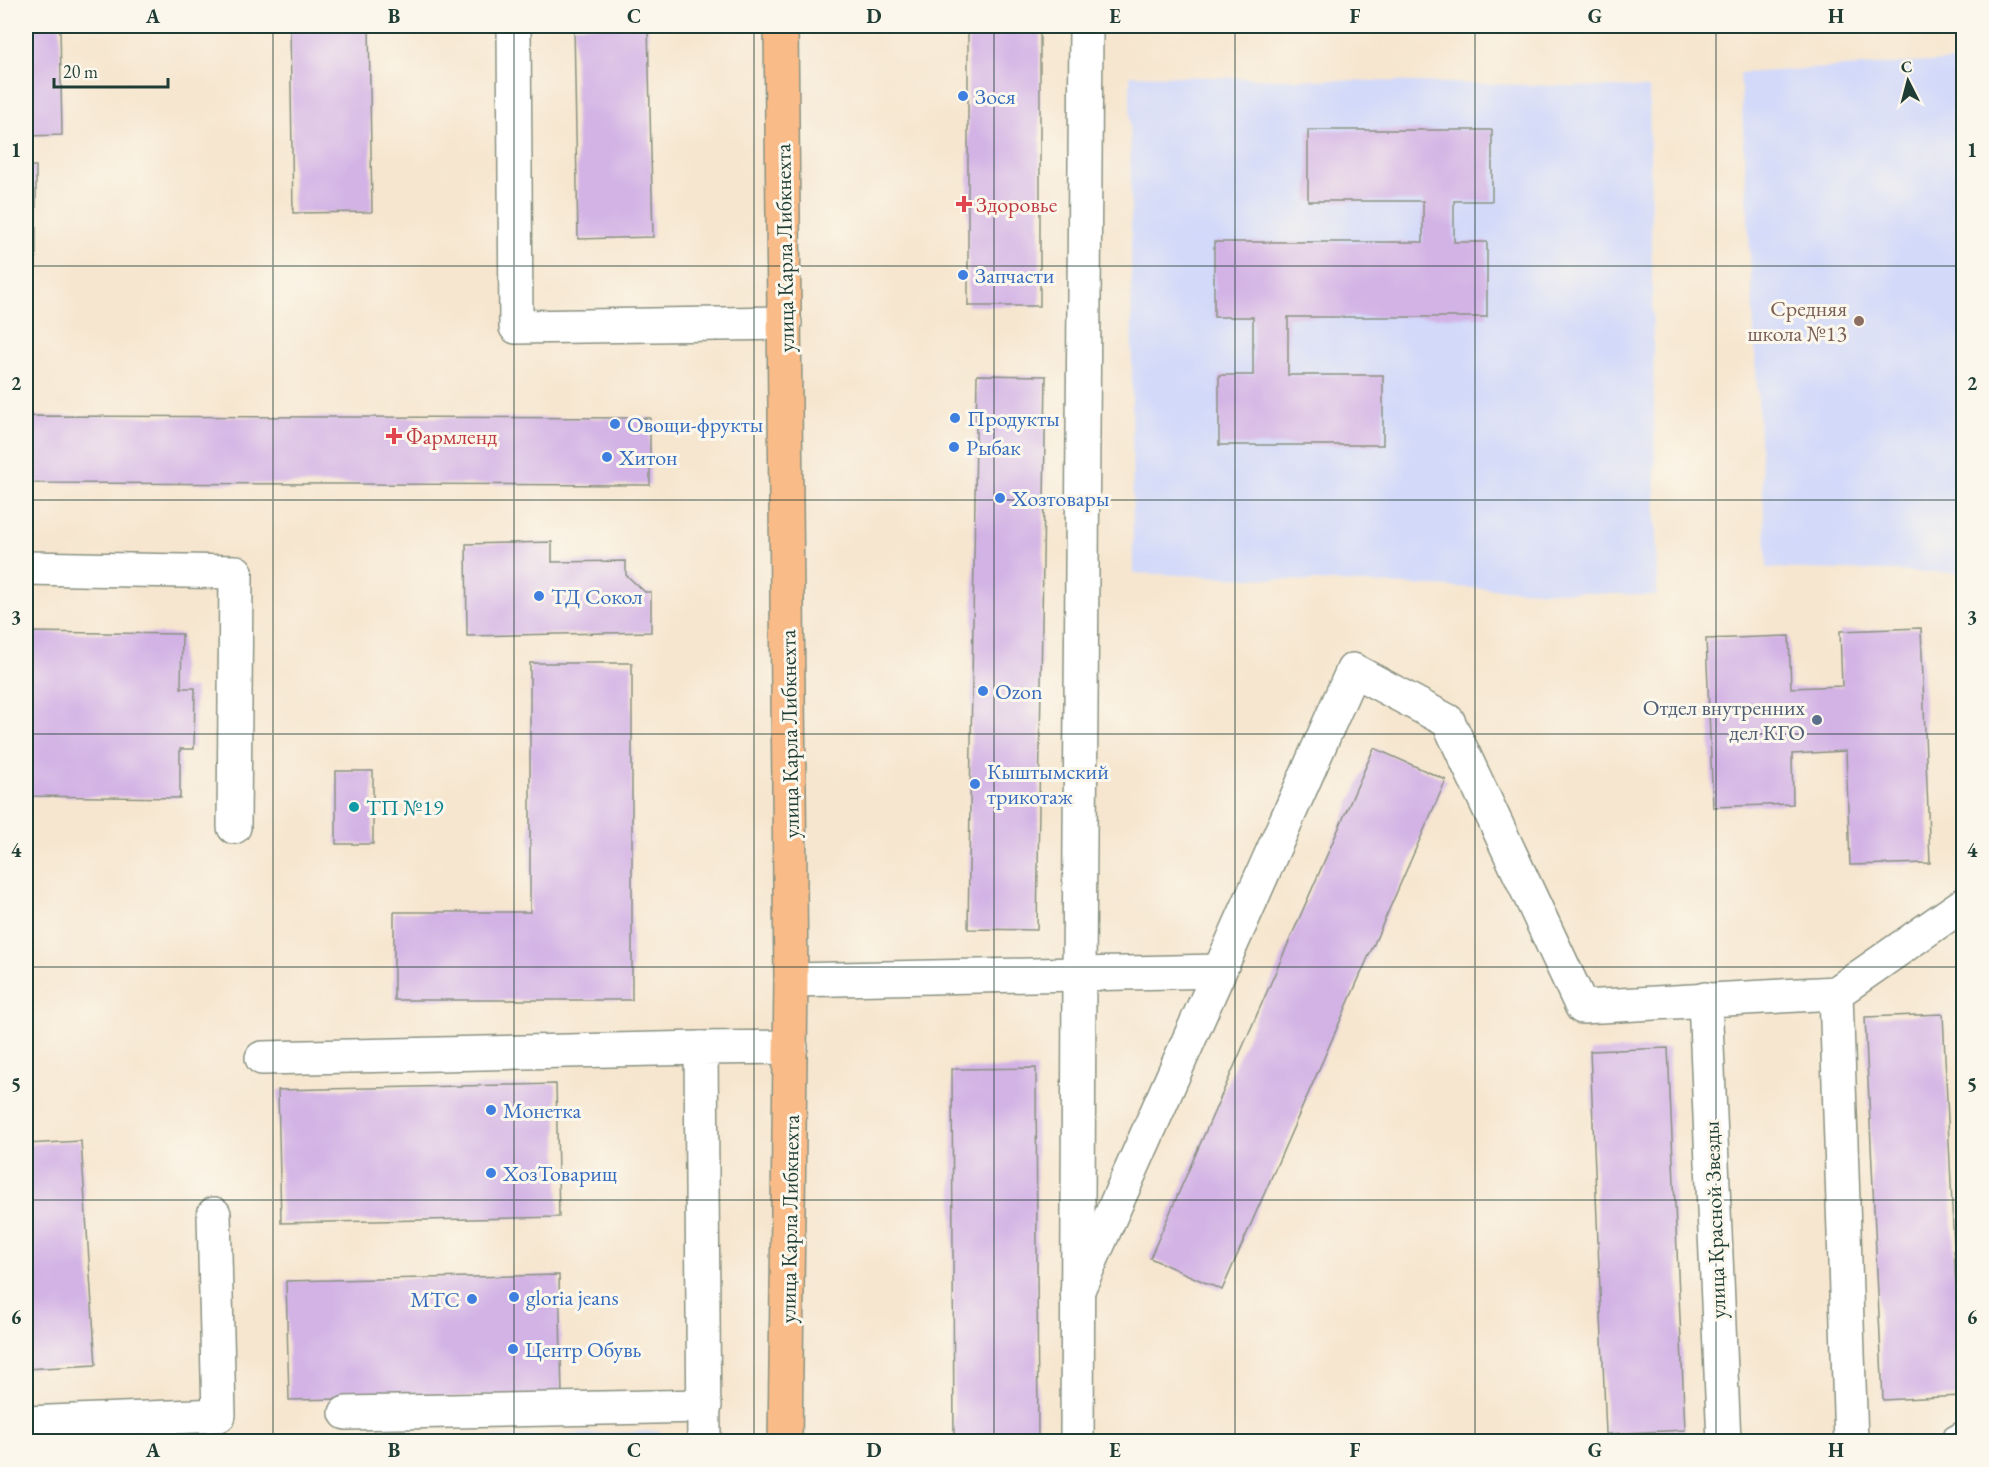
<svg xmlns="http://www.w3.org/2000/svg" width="1989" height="1467" viewBox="0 0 1989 1467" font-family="'EB Garamond',serif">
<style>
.built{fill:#d2d9f9}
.building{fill:#d3b3e5}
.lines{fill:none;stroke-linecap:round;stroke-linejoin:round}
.minor-casing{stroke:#8a9282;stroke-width:36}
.major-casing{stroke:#8a9282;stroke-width:36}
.minor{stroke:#fff;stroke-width:33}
.major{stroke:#f9bc89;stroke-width:33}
.grid{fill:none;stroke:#1f3d34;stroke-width:1.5;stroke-opacity:0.55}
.shop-dot{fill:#3f7fe0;stroke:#fbf7ec;stroke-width:2}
.health-dot{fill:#e0444e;stroke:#fbf7ec;stroke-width:2}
.education-dot{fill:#8d6e63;stroke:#fbf7ec;stroke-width:2}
.service-dot{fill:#5c6f8a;stroke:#fbf7ec;stroke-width:2}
.culture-dot{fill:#0f9aa8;stroke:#fbf7ec;stroke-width:2}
.labels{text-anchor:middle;stroke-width:6;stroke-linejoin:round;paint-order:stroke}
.shop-label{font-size:22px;fill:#366cbe;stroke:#fbf7ec;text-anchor:start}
.health-label{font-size:22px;fill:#be3a42;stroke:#fbf7ec;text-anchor:start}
.street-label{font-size:22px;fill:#1f3d34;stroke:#fbf7ec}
.education-label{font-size:22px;fill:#785e54;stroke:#fbf7ec;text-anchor:end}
.service-label{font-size:22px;fill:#4e5e75;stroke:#fbf7ec;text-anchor:end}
.culture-label{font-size:22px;fill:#0d838f;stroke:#fbf7ec;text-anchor:start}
.neatline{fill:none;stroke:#1f3d34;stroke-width:2}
.grid-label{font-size:20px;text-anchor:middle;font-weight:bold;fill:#1f3d34}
</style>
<rect width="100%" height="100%" fill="#fbf7ec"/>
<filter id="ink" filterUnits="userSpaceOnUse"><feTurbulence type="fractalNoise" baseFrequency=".0167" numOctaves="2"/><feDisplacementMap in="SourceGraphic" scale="12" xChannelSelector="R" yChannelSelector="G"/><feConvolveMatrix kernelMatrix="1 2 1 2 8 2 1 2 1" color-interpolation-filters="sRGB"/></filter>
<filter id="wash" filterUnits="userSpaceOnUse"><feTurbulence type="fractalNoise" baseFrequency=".008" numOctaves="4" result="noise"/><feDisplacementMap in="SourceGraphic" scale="24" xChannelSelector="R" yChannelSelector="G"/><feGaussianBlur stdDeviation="1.35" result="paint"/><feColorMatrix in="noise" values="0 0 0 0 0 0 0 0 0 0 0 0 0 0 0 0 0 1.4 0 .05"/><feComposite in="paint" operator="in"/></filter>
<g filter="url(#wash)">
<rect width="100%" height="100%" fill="#f6e6cf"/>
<g class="built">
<polygon points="1963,60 1963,573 1767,568 1740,73"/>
<polygon points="1130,75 1649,88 1657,596 1133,573"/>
<polygon points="660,1431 660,1442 402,1441"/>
</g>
<g id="blocks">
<g class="building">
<polygon points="26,26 60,26 62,135 26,136"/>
<polygon points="290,26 369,26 372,212 293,213"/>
<polygon points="574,26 648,26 653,237 578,239"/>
<rect x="968" y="26" width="72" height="280"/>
<polygon points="1308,130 1492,130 1492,201 1454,201 1454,242 1487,242 1487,317 1288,317 1288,375 1383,375 1383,445 1219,445 1219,375 1253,375 1253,317 1214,317 1214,242 1423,242 1423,201 1308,201"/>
<rect x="26" y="166" width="10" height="101"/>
<polygon points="977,375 1046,376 1037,930 968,929"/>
<polygon points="26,416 650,418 650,485 26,483"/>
<polygon points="552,542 552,562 626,561 626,575 645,592 651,592 651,632 467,636 466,544"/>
<polygon points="1921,628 1930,863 1850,865 1846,751 1792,754 1793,804 1713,807 1706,639 1789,636 1791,688 1842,686 1840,631"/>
<polygon points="26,632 182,634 181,688 195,688 194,749 180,749 180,798 26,796"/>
<polygon points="530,663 632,663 632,1000 394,1000 394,912 530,912"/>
<polygon points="1374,748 1446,780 1222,1290 1150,1258"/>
<rect x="336" y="771" width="37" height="73"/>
<polygon points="1943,1014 1961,1396 1883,1400 1865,1017"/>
<polygon points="1668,1048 1685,1430 1606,1434 1590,1051"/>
<polygon points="1036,1068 1038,1442 954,1442 952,1069"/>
<polygon points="556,1084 559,1217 281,1223 278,1090"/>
<polygon points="81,1141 96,1365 26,1369 26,1144"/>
<polygon points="559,1275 562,1395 289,1400 286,1281"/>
</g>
</g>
</g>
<g filter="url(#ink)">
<use href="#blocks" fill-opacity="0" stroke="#8a9282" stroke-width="1.5"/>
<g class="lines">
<g class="minor-casing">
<g id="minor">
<polyline points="514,26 516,327 785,323"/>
<polyline points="26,568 236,572 234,827"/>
<polyline points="791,980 1219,971"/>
<polyline points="1836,993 1851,1442"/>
<polyline points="1705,999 1724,1442"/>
<polyline points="262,1058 701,1048"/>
<polyline points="1077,1292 1353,670 1448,721 1582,1007 1836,993 1964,904"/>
<polyline points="346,1413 705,1406"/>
<polyline points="26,1423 219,1415 214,1214"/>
<polyline points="704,1442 701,1048 791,1047"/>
<polyline points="1077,1442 1079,974 1086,26"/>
<polyline points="1957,1442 1964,1438"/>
</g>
</g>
<g class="major-casing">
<polyline id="major" points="781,26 791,980 785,1442"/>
</g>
<use href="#minor" class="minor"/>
<use href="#major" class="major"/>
</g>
</g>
<path class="grid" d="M 273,26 L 273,1442M 514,26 L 514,1442M 754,26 L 754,1442M 994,26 L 994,1442M 1235,26 L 1235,1442M 1475,26 L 1475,1442M 1716,26 L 1716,1442M 26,266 L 1964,266M 26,500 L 1964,500M 26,734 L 1964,734M 26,967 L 1964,967M 26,1200 L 1964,1200"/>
<g class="shop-dot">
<circle cx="963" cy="96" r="6"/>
<circle cx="963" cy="275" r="6"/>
<circle cx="955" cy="418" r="6"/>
<circle cx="615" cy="424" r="6"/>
<circle cx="954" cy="447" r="6"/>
<circle cx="607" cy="457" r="6"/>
<circle cx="1000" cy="498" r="6"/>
<circle cx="539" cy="596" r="6"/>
<circle cx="983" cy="691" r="6"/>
<circle cx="975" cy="784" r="6"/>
<circle cx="491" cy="1110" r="6"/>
<circle cx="491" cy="1173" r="6"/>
<circle cx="514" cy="1297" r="6"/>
<circle cx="472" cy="1299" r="6"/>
<circle cx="513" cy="1349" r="6"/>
</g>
<g class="health-dot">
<path d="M961 195h6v6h6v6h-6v6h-6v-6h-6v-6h6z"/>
<path d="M391 427h6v6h6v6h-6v6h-6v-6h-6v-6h6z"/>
</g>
<circle class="education-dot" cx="1859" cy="321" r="6"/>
<circle class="service-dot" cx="1817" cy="720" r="6"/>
<circle class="culture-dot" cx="354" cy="807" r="6"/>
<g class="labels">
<g class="shop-label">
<text x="975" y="104">Зося</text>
<text x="975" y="283">Запчасти</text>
<text x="967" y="426">Продукты</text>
<text x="627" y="432">Овощи-фрукты</text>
<text x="966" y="455">Рыбак</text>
<text x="619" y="465">Хитон</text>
<text x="1012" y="506">Хозтовары</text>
<text x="551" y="604">ТД Сокол</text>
<text x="995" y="699">Ozon</text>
<text x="987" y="779">Кыштымский<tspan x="987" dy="25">трикотаж</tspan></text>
<text x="503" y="1118">Монетка</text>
<text x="503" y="1181">ХозТоварищ</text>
<text x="526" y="1305">gloria jeans</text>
<text x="460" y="1307" text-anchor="end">МТС</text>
<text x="525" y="1357">Центр Обувь</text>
</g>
<g class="health-label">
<text x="976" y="212">Здоровье</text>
<text x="406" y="444">Фармленд</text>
</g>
<g class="street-label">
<text transform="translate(784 248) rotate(-91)" y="8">улица Карла Либкнехта</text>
<text transform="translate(789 734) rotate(-91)" y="8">улица Карла Либкнехта</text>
<text transform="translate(789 1219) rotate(-89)" y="8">улица Карла Либкнехта</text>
<text transform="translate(1714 1220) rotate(-92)" y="8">улица Красной Звезды</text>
</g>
<g class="education-label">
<text x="1847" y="316">Средняя<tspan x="1847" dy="25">школа №13</tspan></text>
</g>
<g class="service-label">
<text x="1805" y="715">Отдел внутренних<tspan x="1805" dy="25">дел КГО</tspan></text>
</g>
<g class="culture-label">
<text x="366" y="815">ТП №19</text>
</g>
</g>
<rect width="1989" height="1467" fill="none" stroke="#fbf7ec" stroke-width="66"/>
<g transform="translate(1908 81) rotate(354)" stroke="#fbf7ec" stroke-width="4.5" paint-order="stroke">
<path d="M0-4.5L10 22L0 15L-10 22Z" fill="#1f3d34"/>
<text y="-9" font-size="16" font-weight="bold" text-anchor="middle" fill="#1f3d34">С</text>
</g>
<path d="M54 78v9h114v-9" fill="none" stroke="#1f3d34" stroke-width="3"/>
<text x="63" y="78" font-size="18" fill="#1f3d34" stroke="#fbf7ec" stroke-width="4.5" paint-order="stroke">20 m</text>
<rect x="33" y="33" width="1923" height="1401" class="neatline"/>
<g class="grid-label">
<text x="153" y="23">A</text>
<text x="394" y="23">B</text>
<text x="634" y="23">C</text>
<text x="874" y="23">D</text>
<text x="1115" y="23">E</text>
<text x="1355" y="23">F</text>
<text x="1595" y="23">G</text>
<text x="1836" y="23">H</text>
<text x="16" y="157">1</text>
<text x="1972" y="157">1</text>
<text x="16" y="390">2</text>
<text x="1972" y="390">2</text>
<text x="16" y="624">3</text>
<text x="1972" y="624">3</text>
<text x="16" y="857">4</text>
<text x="1972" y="857">4</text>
<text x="16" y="1091">5</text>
<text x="1972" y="1091">5</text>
<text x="16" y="1324">6</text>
<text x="1972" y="1324">6</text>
<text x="153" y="1457">A</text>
<text x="394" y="1457">B</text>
<text x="634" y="1457">C</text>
<text x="874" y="1457">D</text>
<text x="1115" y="1457">E</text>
<text x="1355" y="1457">F</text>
<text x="1595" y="1457">G</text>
<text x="1836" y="1457">H</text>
</g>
</svg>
